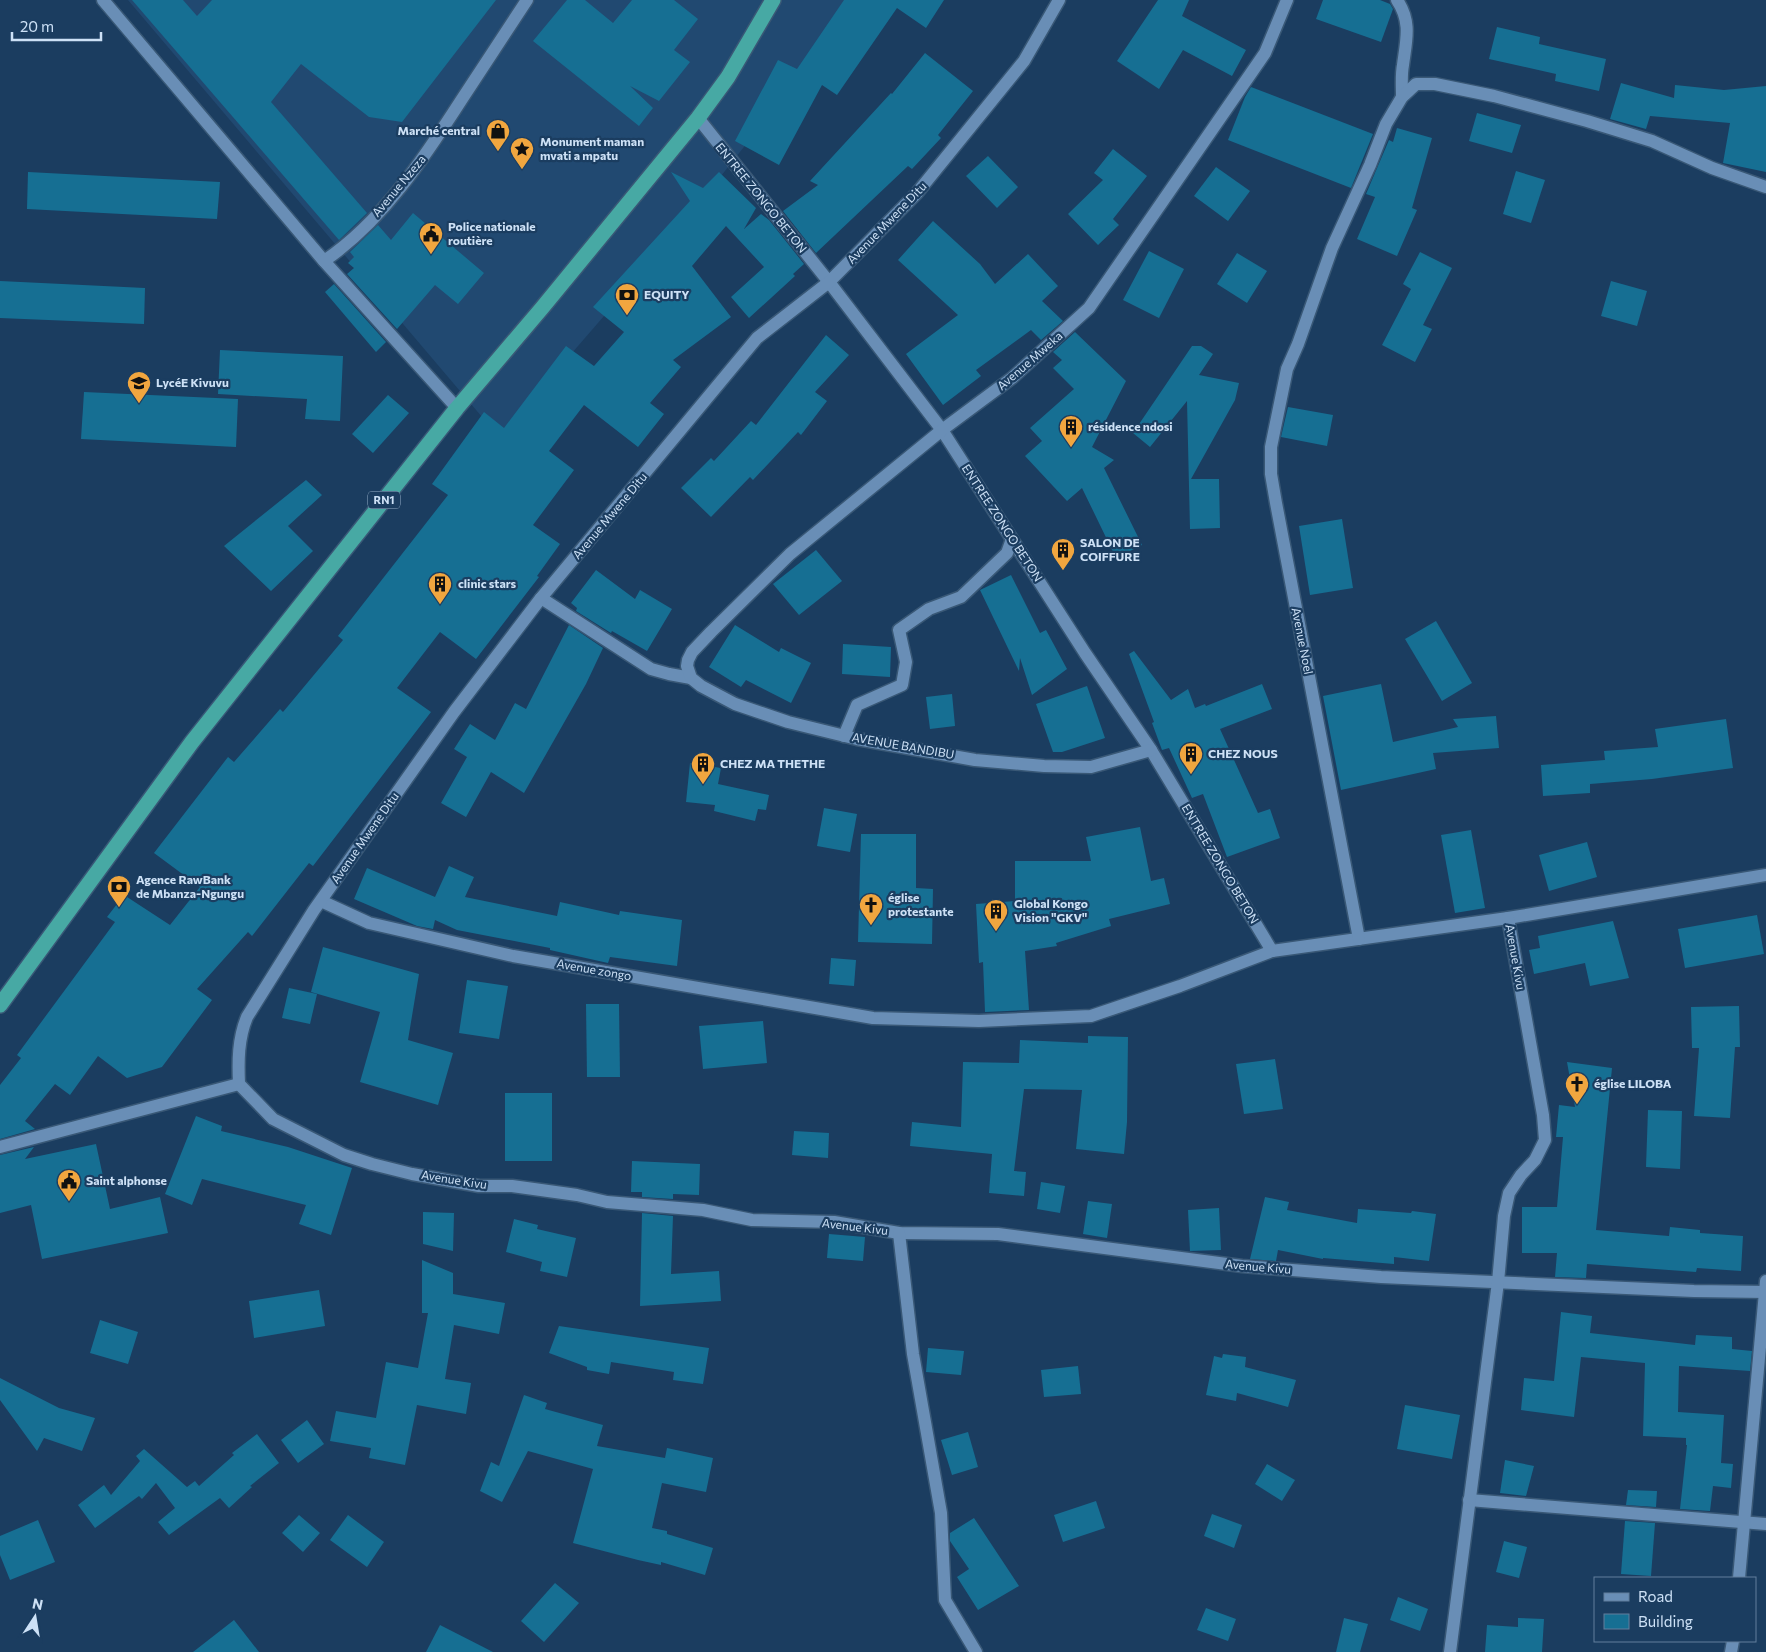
<svg xmlns="http://www.w3.org/2000/svg" width="1766" height="1652" viewBox="0 0 1766 1652" font-family="Commissioner,sans-serif">
<style>
.built{fill:#214971}
.building{fill:#166f93}
.lines{fill:none;stroke-linecap:round;stroke-linejoin:round}
.minor-casing{stroke:#395876;stroke-width:15}
.highway-casing{stroke:#395876;stroke-width:18}
.minor{stroke:#698eb6;stroke-width:12}
.highway{stroke:#47a9a4;stroke-width:15}
.labels{text-anchor:middle;stroke-width:4.5;stroke-linejoin:round;paint-order:stroke}
.shield{fill:#1b3d60;stroke:#98b0c9;stroke-width:1}
.shield-label{font-size:11px;font-weight:bold;fill:#cde1f6}
.poi-label{font-size:12px;font-weight:bold;fill:#cde1f6;stroke:#1b3d60;text-anchor:start}
.street-label{font-size:12px;fill:#cde1f6;stroke:#1b3d60}
</style>
<rect width="100%" height="100%" fill="#1b3d60"/>
<polygon class="built" points="128,0 860,0 676,233 499,437"/>
<g class="building">
<polygon points="132,0 183,0 197,16 212,0 496,0 402,122 369,117 301,64 271,102 367,213 339,240"/>
<polygon points="567,0 585,0 613,23 632,0 674,0 698,19 674,50 690,62 659,101 630,86 653,108 639,126 533,41"/>
<polygon points="844,0 944,0 926,28 897,8 837,95 822,85 779,165 735,141 778,60 797,69"/>
<polygon points="1158,0 1189,0 1182,16 1246,50 1232,76 1183,50 1159,89 1117,61"/>
<polygon points="1323,0 1380,0 1390,4 1393,9 1381,42 1316,19"/>
<polygon points="1497,27 1540,37 1539,44 1606,59 1599,91 1555,81 1556,74 1489,59"/>
<polygon points="925,53 973,91 938,135 941,138 912,169 908,166 816,253 783,211 818,185 810,181 891,93 892,94"/>
<polygon points="1621,83 1674,98 1675,85 1724,90 1766,86 1766,172 1723,163 1730,123 1650,116 1646,129 1610,119"/>
<polygon points="1251,87 1373,134 1351,188 1228,140 1245,97"/>
<polygon points="1477,113 1521,125 1512,153 1469,141"/>
<polygon points="1397,128 1432,138 1412,208 1417,210 1397,256 1357,239 1375,197 1366,194 1389,140 1393,142"/>
<polygon points="1113,149 1147,176 1113,219 1119,225 1098,245 1068,214 1103,180 1094,173"/>
<polygon points="988,156 1018,187 997,208 966,176"/>
<polygon points="1216,167 1250,191 1228,221 1194,196"/>
<polygon points="1516,171 1545,180 1531,223 1503,214"/>
<polygon points="28,172 220,182 217,219 27,209"/>
<polygon points="671,172 703,188 719,172 756,208 744,229 761,214 769,220 804,264 793,274 795,276 749,318 731,297 764,267 726,226 692,266 731,317 673,360 681,367 650,403 664,414 638,447 584,405 549,451 574,470 533,525 560,544 537,576 539,577 476,659 440,632 397,688 431,712 313,866 309,863 252,936 248,932 197,989 212,1000 162,1067 127,1078 98,1056 70,1095 55,1084 25,1121 35,1129 0,1139 0,1085 21,1058 17,1055 115,922 107,917 124,895 170,925 200,887 154,853 228,757 234,762 280,709 283,712 343,640 338,636 448,495 432,484 484,412 504,428 566,346 594,366 624,332 593,307 690,201"/>
<polygon points="413,213 484,273 458,304 435,285 397,329 347,274 354,268 348,263 354,257 350,252 378,225 391,240"/>
<polygon points="933,221 980,264 995,284 1028,254 1058,286 1042,301 1063,321 1041,340 1031,330 976,370 981,376 943,405 906,354 958,315 898,260"/>
<polygon points="1149,251 1184,269 1159,318 1123,300"/>
<polygon points="1420,252 1452,268 1423,325 1432,329 1415,362 1382,345 1411,289 1403,284"/>
<polygon points="1237,253 1267,271 1247,303 1217,284"/>
<polygon points="0,281 145,288 144,324 0,318"/>
<polygon points="1611,281 1647,291 1637,326 1601,316"/>
<polygon points="334,284 386,342 376,352 325,292"/>
<polygon points="1075,332 1126,381 1092,447 1114,460 1104,468 1142,545 1116,558 1082,488 1067,501 1025,456 1042,441 1030,428 1074,389 1053,368 1062,360 1053,352"/>
<polygon points="826,335 849,355 815,392 827,401 801,435 798,432 753,480 750,477 711,517 681,488 711,458 714,461 751,421 756,425"/>
<polygon points="1192,346 1201,346 1213,354 1199,375 1239,383 1235,400 1191,479 1219,479 1220,528 1190,529 1187,401 1150,447 1133,433"/>
<polygon points="220,350 343,356 340,421 305,419 307,399 218,394"/>
<polygon points="84,392 238,399 236,447 81,439"/>
<polygon points="388,395 409,413 373,453 352,434"/>
<polygon points="1288,407 1333,415 1327,446 1281,437"/>
<polygon points="306,480 322,495 288,526 313,551 271,591 224,546"/>
<polygon points="1342,519 1353,588 1310,595 1299,526"/>
<polygon points="816,550 842,581 799,615 773,584"/>
<polygon points="596,570 635,599 640,590 672,609 647,651 612,631 611,633 576,611 577,608 571,603"/>
<polygon points="1011,575 1040,633 1046,630 1067,669 1032,695 1020,658 1019,671 980,590"/>
<polygon points="1436,621 1472,683 1442,701 1405,639"/>
<polygon points="569,625 603,648 586,684 524,793 491,772 466,817 441,803 467,757 454,749 470,724 495,740 515,703 526,709"/>
<polygon points="735,625 779,652 781,648 811,663 791,703 746,680 741,687 709,667"/>
<polygon points="843,644 891,647 890,677 842,674"/>
<polygon points="1134,651 1171,700 1188,689 1195,708 1205,704 1206,706 1262,684 1272,709 1220,729 1258,813 1270,809 1280,838 1227,857 1203,794 1192,798 1169,748 1162,750 1152,723 1154,722 1129,654"/>
<polygon points="1381,684 1393,742 1458,727 1453,719 1496,716 1499,748 1433,753 1436,769 1341,790 1323,696"/>
<polygon points="1087,686 1105,738 1062,752 1053,752 1036,704"/>
<polygon points="952,694 955,726 930,729 926,697"/>
<polygon points="1726,719 1733,768 1652,779 1590,784 1590,793 1543,796 1541,765 1605,760 1604,751 1658,747 1655,729"/>
<polygon points="690,763 721,768 718,784 769,795 766,810 758,809 755,821 714,811 715,805 686,802"/>
<polygon points="824,808 857,814 850,852 817,846"/>
<polygon points="1140,827 1151,881 1164,878 1170,904 1109,919 1111,926 1056,943 1057,946 1025,951 1029,1010 985,1012 983,962 979,963 976,904 1015,901 1015,861 1091,861 1086,837"/>
<polygon points="1471,830 1485,908 1455,913 1441,835"/>
<polygon points="861,834 916,834 916,888 933,889 932,944 858,942"/>
<polygon points="1587,842 1597,877 1549,891 1539,855"/>
<polygon points="449,866 474,877 465,897 557,916 560,902 619,915 620,911 682,920 677,966 610,957 608,963 550,950 550,948 457,930 435,920 433,929 417,926 354,899 367,868 435,897"/>
<polygon points="1757,915 1764,954 1685,968 1678,929"/>
<polygon points="1613,921 1629,978 1590,986 1585,963 1534,974 1529,950 1540,948 1538,936"/>
<polygon points="323,947 419,974 408,1040 453,1053 438,1105 360,1082 380,1012 311,992"/>
<polygon points="831,958 856,960 854,986 829,984"/>
<polygon points="467,980 508,986 499,1039 459,1033"/>
<polygon points="289,988 317,994 310,1024 282,1018"/>
<polygon points="586,1004 619,1004 620,1077 587,1077"/>
<polygon points="1739,1006 1740,1047 1735,1047 1730,1118 1694,1116 1699,1048 1692,1048 1691,1007"/>
<polygon points="763,1021 767,1063 703,1069 699,1026"/>
<polygon points="1088,1036 1128,1037 1127,1122 1124,1154 1076,1149 1082,1090 1024,1089 1014,1171 1026,1172 1024,1196 989,1193 992,1154 910,1146 912,1122 961,1127 963,1062 1019,1063 1020,1040 1088,1043"/>
<polygon points="1275,1059 1283,1109 1244,1114 1236,1064"/>
<polygon points="1567,1062 1612,1068 1596,1230 1669,1236 1670,1227 1700,1230 1700,1233 1743,1236 1741,1271 1697,1268 1696,1272 1587,1264 1586,1278 1555,1277 1557,1253 1522,1253 1522,1207 1557,1207 1563,1137 1556,1137 1559,1105 1575,1107"/>
<rect x="505" y="1093" width="47" height="68"/>
<polygon points="1648,1110 1682,1111 1680,1169 1646,1167"/>
<polygon points="196,1116 222,1126 221,1131 288,1147 352,1168 331,1235 299,1224 306,1205 202,1179 192,1205 165,1194"/>
<polygon points="794,1131 829,1133 828,1158 792,1155"/>
<polygon points="96,1144 110,1209 160,1197 168,1233 42,1259 31,1205 0,1213 0,1155 34,1147 25,1159"/>
<polygon points="632,1161 700,1164 699,1195 673,1194 673,1199 642,1197 642,1192 631,1192"/>
<polygon points="1041,1182 1065,1186 1060,1213 1037,1209"/>
<polygon points="1265,1197 1289,1202 1287,1210 1357,1223 1358,1209 1411,1213 1412,1211 1436,1214 1429,1261 1394,1257 1394,1264 1323,1258 1323,1259 1278,1250 1276,1261 1250,1259"/>
<polygon points="1088,1201 1112,1204 1107,1238 1083,1234"/>
<polygon points="1219,1208 1221,1250 1190,1251 1188,1210"/>
<polygon points="423,1212 454,1213 453,1251 423,1244"/>
<polygon points="642,1213 673,1216 671,1274 719,1271 721,1301 640,1306"/>
<polygon points="514,1219 538,1225 537,1229 576,1238 567,1277 540,1271 542,1262 506,1252"/>
<polygon points="829,1234 865,1237 863,1261 827,1258"/>
<polygon points="422,1260 453,1273 453,1294 505,1303 499,1334 454,1325 445,1379 471,1383 466,1414 417,1405 405,1465 369,1458 371,1448 330,1441 336,1411 376,1418 386,1362 418,1368 428,1313 422,1313"/>
<polygon points="319,1290 325,1326 254,1338 249,1301"/>
<polygon points="1561,1312 1592,1316 1590,1333 1695,1345 1696,1335 1732,1337 1732,1349 1752,1351 1750,1371 1679,1366 1678,1412 1724,1415 1721,1463 1733,1464 1731,1488 1713,1486 1710,1511 1680,1509 1687,1445 1686,1445 1686,1438 1643,1436 1645,1363 1581,1357 1574,1417 1521,1410 1524,1378 1554,1381"/>
<polygon points="100,1320 138,1332 128,1364 90,1353"/>
<polygon points="559,1326 709,1348 703,1384 673,1380 674,1372 611,1362 609,1374 587,1370 587,1367 549,1353"/>
<polygon points="928,1348 964,1351 961,1375 926,1372"/>
<polygon points="1223,1354 1246,1357 1245,1367 1296,1380 1288,1407 1237,1393 1236,1401 1206,1395 1214,1356 1222,1358"/>
<polygon points="1078,1366 1081,1394 1044,1397 1041,1370"/>
<polygon points="0,1378 59,1408 95,1418 82,1451 44,1438 37,1451 0,1400"/>
<polygon points="524,1395 547,1403 545,1409 603,1425 597,1446 665,1458 667,1448 713,1458 706,1492 662,1483 652,1528 667,1531 667,1534 713,1548 705,1575 661,1562 661,1565 638,1560 573,1543 593,1469 528,1451 502,1502 480,1491 491,1462 499,1466"/>
<polygon points="1405,1405 1460,1415 1452,1459 1397,1449"/>
<polygon points="307,1420 324,1444 298,1463 281,1440"/>
<polygon points="968,1432 978,1467 952,1475 941,1440"/>
<polygon points="257,1434 279,1463 250,1486 252,1487 229,1508 220,1498 169,1535 158,1522 175,1508 156,1483 142,1499 139,1496 95,1528 78,1505 104,1485 111,1495 140,1461 136,1456 144,1449 187,1487 195,1481 199,1486 234,1455 232,1453"/>
<polygon points="1505,1460 1534,1466 1526,1496 1500,1493"/>
<polygon points="1267,1464 1295,1480 1282,1501 1255,1484"/>
<polygon points="1628,1490 1657,1491 1656,1507 1626,1505"/>
<polygon points="1096,1501 1105,1528 1063,1542 1054,1515"/>
<polygon points="1212,1514 1242,1525 1234,1548 1204,1536"/>
<polygon points="299,1515 320,1533 303,1552 282,1533"/>
<polygon points="348,1515 384,1542 367,1567 330,1540"/>
<polygon points="974,1518 1019,1586 978,1610 957,1577 969,1569 950,1541 950,1533"/>
<polygon points="38,1520 55,1562 10,1580 0,1555 0,1536"/>
<polygon points="1625,1521 1655,1523 1651,1576 1621,1574"/>
<polygon points="1504,1541 1527,1547 1519,1578 1496,1572"/>
<polygon points="555,1583 579,1603 544,1642 521,1621"/>
<polygon points="1398,1597 1428,1609 1420,1631 1390,1620"/>
<polygon points="1206,1608 1236,1619 1228,1641 1197,1630"/>
<polygon points="1344,1618 1368,1624 1360,1652 1336,1652"/>
<polygon points="1518,1618 1544,1619 1542,1652 1485,1652 1487,1625 1518,1627"/>
<polygon points="234,1620 259,1652 193,1652"/>
<polygon points="440,1625 493,1652 426,1652"/>
</g>
<g class="lines">
<g class="minor-casing">
<g id="minor">
<polyline points="103,0 324,261 457,408"/>
<path d="M 1397,0 C 1412,22 1406,41 1403,65 C 1401,75 1402,86 1402,97"/>
<polyline points="698,118 829,282 942,430 1085,653 1151,750 1272,951"/>
<path d="M 324,261 C 383,221 424,158 462,99 C 484,66 505,33 527,0"/>
<polyline points="541,598 651,669 669,674 691,678"/>
<polyline points="844,736 857,705 902,685 906,662 899,630 929,609 961,597 1007,553 1012,539"/>
<polyline points="1151,750 1091,767 1044,766 975,760 857,739 788,722 735,704 701,686 691,678 687,666 688,660 692,652 711,632 790,554 942,430 1012,378 1089,308 1265,53 1287,0"/>
<polyline points="321,901 369,923 513,956 873,1018 979,1021 1091,1016 1180,986 1272,951 1508,918 1766,875"/>
<polyline points="1359,939 1276,503 1271,474 1271,447 1287,369 1298,344 1332,248 1370,165 1386,124 1402,97 1416,84 1435,84 1494,96 1587,121 1652,141 1712,168 1766,187"/>
<polyline points="239,1084 273,1119 344,1155 372,1164 412,1174 479,1186 512,1186 577,1195 607,1202 703,1210 752,1220 834,1222 899,1233 998,1234 1242,1266 1381,1277 1694,1291 1766,1292"/>
<path d="M 239,1084 C 238,1061 238,1039 247,1017 L 314,910 L 454,712 L 541,598 L 757,338 L 829,282 L 917,193 L 1024,61 L 1059,0"/>
<polyline points="0,1147 239,1084"/>
<polyline points="899,1233 913,1354 941,1513 945,1600 976,1652"/>
<polyline points="1469,1500 1766,1524"/>
<polyline points="1739,1578 1766,1281"/>
<polyline points="1450,1652 1498,1282 1504,1216 1509,1193 1521,1175 1535,1160 1545,1140 1543,1115 1508,918"/>
<polyline points="1731,1652 1733,1641"/>
</g>
</g>
<g class="highway-casing">
<polyline id="highway" points="0,1005 192,742 457,408 542,308 698,118 728,77 773,0"/>
</g>
<use href="#minor" class="minor"/>
<use href="#highway" class="highway"/>
</g>
<defs>
<g id="shop-pin" transform="scale(1.25)"><path d="M0 17L-7.5 6A9.5 9.5 0 1 1 7.5 6Z" fill="#f1a63f" stroke="#1b3d60"/><path d="M-5-2.5h2.3a2.7 3.5 0 0 1 5.4 0H5L5.5 6h-11ZM-1.5-2.5h3a1.5 2.3 0 0 0-3 0Z" fill="#111"/></g>
<g id="sight-pin" transform="scale(1.25)"><path d="M0 17L-7.5 6A9.5 9.5 0 1 1 7.5 6Z" fill="#f1a63f" stroke="#1b3d60"/><path d="M0-6L1.8-2.2L6-1.7L2.9 1.2L3.7 5.4L0 3.3L-3.7 5.4L-2.9 1.2L-6-1.7L-1.8-2.2Z" fill="#111"/></g>
<g id="civic-pin" transform="scale(1.25)"><path d="M0 17L-7.5 6A9.5 9.5 0 1 1 7.5 6Z" fill="#f1a63f" stroke="#1b3d60"/><path d="M-.6-6.5H3V-4.5H.6V-3L4-1V1h2V6H-6V1h2V-1L-.6-3ZM-1.2 2.5V6h2.4V2.5Z" fill="#111"/></g>
<g id="bank-pin" transform="scale(1.25)"><path d="M0 17L-7.5 6A9.5 9.5 0 1 1 7.5 6Z" fill="#f1a63f" stroke="#1b3d60"/><path d="M-6-4H6V4H-6ZM0-2.3a2.3 2.3 0 1 0 0 4.6a2.3 2.3 0 1 0 0-4.6Z" fill="#111"/></g>
<g id="school-pin" transform="scale(1.25)"><path d="M0 17L-7.5 6A9.5 9.5 0 1 1 7.5 6Z" fill="#f1a63f" stroke="#1b3d60"/><path d="M0-5L7-2L0 1L-7-2ZM-4 1L0 2.5L4 1V4Q0 6-4 4Z" fill="#111"/></g>
<g id="building-pin" transform="scale(1.25)"><path d="M0 17L-7.5 6A9.5 9.5 0 1 1 7.5 6Z" fill="#f1a63f" stroke="#1b3d60"/><path d="M-4-6H4V6H1V3H-1V6H-4ZM-2.5-4.3h1.7v1.8h-1.7ZM.8-4.3h1.7v1.8H.8ZM-2.5-1h1.7V.8h-1.7ZM.8-1h1.7V.8H.8Z" fill="#111"/></g>
<g id="church-pin" transform="scale(1.25)"><path d="M0 17L-7.5 6A9.5 9.5 0 1 1 7.5 6Z" fill="#f1a63f" stroke="#1b3d60"/><path d="M-1.2-6h2.4v3.5h3.3v2.4h-3.3V6h-2.4V-.1h-3.3v-2.4h3.3Z" fill="#111"/></g>
</defs>
<g fill-rule="evenodd">
<use href="#shop-pin" x="498" y="131"/>
<use href="#sight-pin" x="522" y="149"/>
<use href="#civic-pin" x="431" y="234"/>
<use href="#bank-pin" x="627" y="295"/>
<use href="#school-pin" x="139" y="383"/>
<use href="#building-pin" x="1071" y="427"/>
<use href="#building-pin" x="1063" y="550"/>
<use href="#building-pin" x="440" y="584"/>
<use href="#building-pin" x="1191" y="754"/>
<use href="#building-pin" x="703" y="764"/>
<use href="#bank-pin" x="119" y="887"/>
<use href="#church-pin" x="871" y="905"/>
<use href="#building-pin" x="996" y="911"/>
<use href="#church-pin" x="1577" y="1084"/>
<use href="#civic-pin" x="69" y="1181"/>
</g>
<g class="labels">
<rect class="shield" x="368" y="491.5" width="32" height="17" rx="4"/>
<g class="shield-label">
<text x="384" y="504">RN1</text>
</g>
<g class="poi-label">
<text x="480" y="135" text-anchor="end">Marché central</text>
<text x="540" y="146">Monument maman<tspan x="540" dy="14">mvati a mpatu</tspan></text>
<text x="448" y="231">Police nationale<tspan x="448" dy="14">routière</tspan></text>
<text x="644" y="299">EQUITY</text>
<text x="156" y="387">LycéE Kivuvu</text>
<text x="1088" y="431">résidence ndosi</text>
<text x="1080" y="547">SALON DE<tspan x="1080" dy="14">COIFFURE</tspan></text>
<text x="458" y="588">clinic stars</text>
<text x="1208" y="758">CHEZ NOUS</text>
<text x="720" y="768">CHEZ MA THETHE</text>
<text x="136" y="884">Agence RawBank<tspan x="136" dy="14">de Mbanza-Ngungu</tspan></text>
<text x="888" y="902">église<tspan x="888" dy="14">protestante</tspan></text>
<text x="1014" y="908">Global Kongo<tspan x="1014" dy="14">Vision "GKV"</tspan></text>
<text x="1594" y="1088">église LILOBA</text>
<text x="86" y="1185">Saint alphonse</text>
</g>
<g class="street-label">
<text transform="translate(399 186) rotate(-50)" y="4">Avenue Nzeza</text>
<text transform="translate(761 198) rotate(51)" y="4">ENTREE ZONGO BETON</text>
<text transform="translate(887 223) rotate(-46)" y="4">Avenue Mwene Ditu</text>
<text transform="translate(1030 361) rotate(-41)" y="4">Avenue Mweka</text>
<text transform="translate(610 516) rotate(-50)" y="4">Avenue Mwene Ditu</text>
<text transform="translate(1002 523) rotate(57)" y="4">ENTREE ZONGO BETON</text>
<text transform="translate(1302 641) rotate(79)" y="4">Avenue Noel</text>
<text transform="translate(903 746) rotate(10)" y="4">AVENUE BANDIBU</text>
<text transform="translate(365 838) rotate(-55)" y="4">Avenue Mwene Ditu</text>
<text transform="translate(1220 864) rotate(59)" y="4">ENTREE ZONGO BETON</text>
<text transform="translate(1515 957) rotate(80)" y="4">Avenue Kivu</text>
<text transform="translate(594 970) rotate(10)" y="4">Avenue zongo</text>
<text transform="translate(454 1180) rotate(9)" y="4">Avenue Kivu</text>
<text transform="translate(855 1227) rotate(7)" y="4">Avenue Kivu</text>
<text transform="translate(1258 1267) rotate(5)" y="4">Avenue Kivu</text>
</g>
</g>
<rect x="1594" y="1577" width="162" height="65" fill="#1b3d60" stroke="#627f9c"/>
<rect x="1604" y="1593" width="25" height="8" fill="#698eb6" stroke="#627f9c"/>
<text x="1638" y="1602" font-size="15" fill="#cde1f6">Road</text>
<rect x="1604" y="1614" width="25" height="15" fill="#166f93" stroke="#627f9c"/>
<text x="1638" y="1627" font-size="15" fill="#cde1f6">Building</text>
<g transform="translate(35 1617) rotate(12)" stroke="#1b3d60" stroke-width="4" paint-order="stroke">
<path d="M0-4L9 19L0 12L-9 19Z" fill="#cde1f6"/>
<text y="-8" font-size="14" font-weight="bold" text-anchor="middle" fill="#cde1f6">N</text>
</g>
<path d="M12 32v8h89v-8" fill="none" stroke="#cde1f6" stroke-width="2.5"/>
<text x="20" y="32" font-size="15" fill="#cde1f6" stroke="#1b3d60" stroke-width="4" paint-order="stroke">20 m</text>
</svg>
